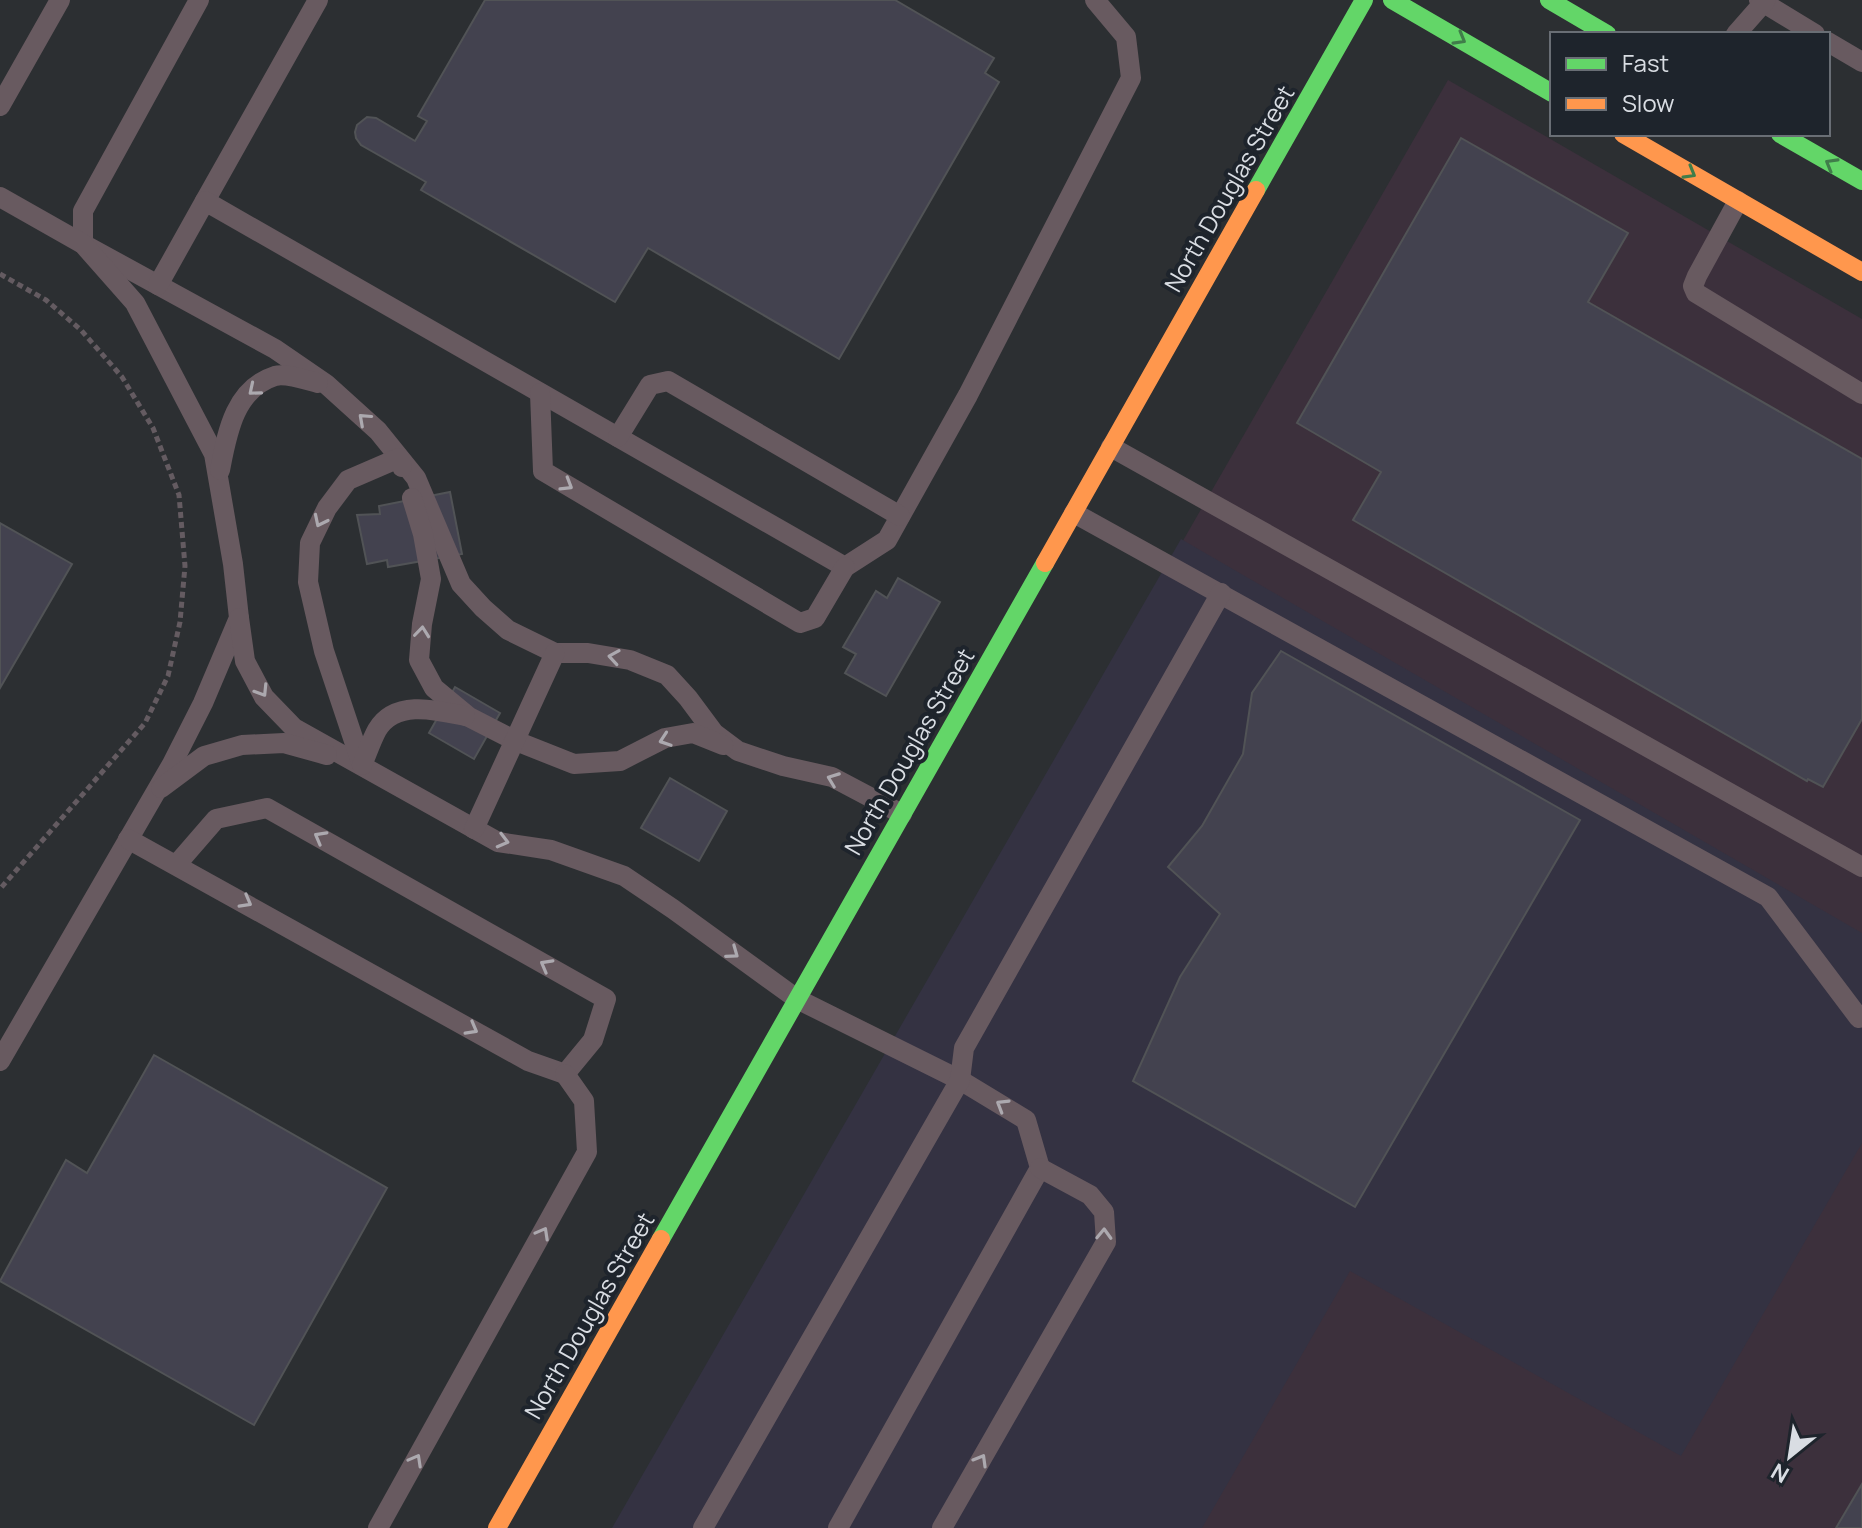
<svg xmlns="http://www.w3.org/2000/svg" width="1862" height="1528" viewBox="0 0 1862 1528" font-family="Manrope,sans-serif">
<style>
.commercial{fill:#3c303c}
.education{fill:#343242}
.building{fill:#43424f;stroke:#515356;stroke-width:2}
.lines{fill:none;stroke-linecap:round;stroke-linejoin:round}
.path{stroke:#645b61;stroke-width:5;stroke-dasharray:6 4;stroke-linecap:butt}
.lane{stroke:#685a60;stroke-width:20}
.fast{stroke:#63d668;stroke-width:18}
.slow{stroke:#ff974d;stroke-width:18}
.oneway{stroke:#407d4a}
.oneway2{stroke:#aca9af}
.labels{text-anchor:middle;stroke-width:8;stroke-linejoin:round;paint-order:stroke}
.street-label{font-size:24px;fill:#d9dde3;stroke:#1e242c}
</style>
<rect width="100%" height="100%" fill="#2c2f32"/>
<polygon class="commercial" points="1448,80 1862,319 1862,1528 615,1528"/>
<polygon class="education" points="1181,539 1862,933 1862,1143 1681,1456 1350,1271 1202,1528 612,1528"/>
<g class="building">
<polygon points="485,0 895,0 994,58 985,73 999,82 839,359 648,248 615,302 421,190 426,182 361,145 356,138 355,132 357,125 367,117 376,118 415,141 427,121 418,116"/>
<polygon points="1461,138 1628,233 1588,302 1862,459 1862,719 1823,787 1808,779 1807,781 1353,520 1381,472 1297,423"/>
<polygon points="450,492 462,554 388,567 387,560 367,564 357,515 380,514 379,506"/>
<polygon points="0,523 72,564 0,688"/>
<polygon points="898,578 940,602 886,696 845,673 856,654 843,647 876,591 887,598"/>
<polygon points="1281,651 1580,820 1355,1207 1133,1081 1180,977 1220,914 1168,867 1202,826 1243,754 1252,693"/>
<polygon points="455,687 500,713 474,759 429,733"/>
<polygon points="670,778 727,811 699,861 641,828"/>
<polygon points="154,1055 387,1188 254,1425 0,1281 66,1160 87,1173"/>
<polygon points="1862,1484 1862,1528 1836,1528"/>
</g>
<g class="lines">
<polyline class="path" points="0,274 46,300 81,330 122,377 153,428 179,495 185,566 180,622 168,676 145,723 0,889"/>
<g class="lane">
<polyline points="199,0 83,211 83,244 275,349 326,384 378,431 416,478 461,584 483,608 508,630 555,653 588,653 630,660 667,675 688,698 714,733 738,751 783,766 832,777 902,814"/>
<polyline points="1759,0 1815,34"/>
<polyline points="1736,34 1766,0"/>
<polyline points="1828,42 1862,62"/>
<polyline points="0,106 60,0"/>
<polyline points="0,197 83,244 135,303 214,454 233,564 239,618 203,703 172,764 0,1061"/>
<polyline points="205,201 318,0"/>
<polyline points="1738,201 1697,276 1693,286 1696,293 1862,394"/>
<polyline points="158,285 205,201 845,567 887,540 968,395 1131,78 1126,37 1095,0"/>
<polyline points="540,393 543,471 800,623 815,618 845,567"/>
<polyline points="618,437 650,385 668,381 900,516"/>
<polyline points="1111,447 1862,867"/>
<path d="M 220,470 C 227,434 234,389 275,376 C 286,373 306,380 318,383"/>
<polyline points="412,498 423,534 431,579 422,624 419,660 434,688 469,717 516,741 574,764 620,761 665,738 693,733 723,745"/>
<polyline points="1074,513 1768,897 1859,1018"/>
<polyline points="239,618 245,661 264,697 294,728 498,842 551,850 624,876 673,909 797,999 960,1080 1026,1120 1040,1168 838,1528"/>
<polyline points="362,765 324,651 308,582 310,543 327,508 348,480 399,458 402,467"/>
<path d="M 362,765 C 367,754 371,741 377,730 C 395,699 437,710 465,716"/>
<polyline points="161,788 204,756 242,745 284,743 327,755"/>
<polyline points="474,829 555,653"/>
<polyline points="128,839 528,1061 565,1074 593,1040 606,999 267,808 216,819 177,864"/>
<polyline points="378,1528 587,1152 584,1101 565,1074"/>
<polyline points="703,1528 960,1080 964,1048 1221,593"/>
<polyline points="942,1528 1106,1242 1104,1212 1090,1195 1040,1168"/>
</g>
<g class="fast">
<polyline points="1392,0 1552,93"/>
<polyline points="1549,0 1607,34"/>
<polyline points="1780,134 1862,181"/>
<polyline points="1256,190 1364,0"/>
<polyline points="661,1239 1045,563"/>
</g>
<g class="slow">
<polyline points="1623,134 1862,272"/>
<polyline points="1045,563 1256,190"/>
<polyline points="497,1528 661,1239"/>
</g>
</g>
<defs><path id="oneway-chevron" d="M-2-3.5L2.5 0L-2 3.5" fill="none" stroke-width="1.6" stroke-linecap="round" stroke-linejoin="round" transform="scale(2)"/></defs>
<g class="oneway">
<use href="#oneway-chevron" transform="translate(1460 39) rotate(30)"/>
<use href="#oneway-chevron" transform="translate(1831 164) rotate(-150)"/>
<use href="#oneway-chevron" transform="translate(1690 173) rotate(30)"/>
</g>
<g class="oneway2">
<use href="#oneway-chevron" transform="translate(254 390) rotate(140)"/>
<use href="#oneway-chevron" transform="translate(364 419) rotate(-138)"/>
<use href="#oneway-chevron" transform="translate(567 485) rotate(31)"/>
<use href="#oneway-chevron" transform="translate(320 521) rotate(116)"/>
<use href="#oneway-chevron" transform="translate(422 632) rotate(-84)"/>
<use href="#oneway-chevron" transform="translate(614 657) rotate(-171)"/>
<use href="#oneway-chevron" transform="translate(262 691) rotate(58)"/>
<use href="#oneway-chevron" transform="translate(665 740) rotate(161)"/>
<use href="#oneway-chevron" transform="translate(833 779) rotate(-159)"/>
<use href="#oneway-chevron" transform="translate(320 837) rotate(-151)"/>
<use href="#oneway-chevron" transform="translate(503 841) rotate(15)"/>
<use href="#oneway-chevron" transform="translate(246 902) rotate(29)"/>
<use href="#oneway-chevron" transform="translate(733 953) rotate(36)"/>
<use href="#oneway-chevron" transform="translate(546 965) rotate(-151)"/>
<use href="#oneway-chevron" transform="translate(472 1029) rotate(29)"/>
<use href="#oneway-chevron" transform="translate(1002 1105) rotate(-149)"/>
<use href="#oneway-chevron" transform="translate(543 1233) rotate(-61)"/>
<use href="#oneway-chevron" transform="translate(1104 1234) rotate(-88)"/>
<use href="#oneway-chevron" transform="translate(416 1460) rotate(-61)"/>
<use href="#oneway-chevron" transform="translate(981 1460) rotate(-60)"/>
</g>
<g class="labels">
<g class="street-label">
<text transform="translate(1230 189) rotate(-60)" y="8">North Douglas Street</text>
<text transform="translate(910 752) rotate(-60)" y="8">North Douglas Street</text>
<text transform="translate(590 1316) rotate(-60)" y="8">North Douglas Street</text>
</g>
</g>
<rect x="1550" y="32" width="280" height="104" fill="#1e242c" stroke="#696e75" stroke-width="2"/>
<rect x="1566" y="58" width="40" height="12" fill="#63d668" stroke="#696e75" stroke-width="2"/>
<text x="1622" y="72" font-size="24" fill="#d9dde3">Fast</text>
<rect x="1566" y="98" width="40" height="12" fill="#ff974d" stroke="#696e75" stroke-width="2"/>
<text x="1622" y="112" font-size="24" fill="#d9dde3">Slow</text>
<g transform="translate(1790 1456) rotate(210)" stroke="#1e242c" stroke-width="6" paint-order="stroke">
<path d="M0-6L14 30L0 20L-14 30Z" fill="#d9dde3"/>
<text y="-12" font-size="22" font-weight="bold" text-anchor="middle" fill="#d9dde3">N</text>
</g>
</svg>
